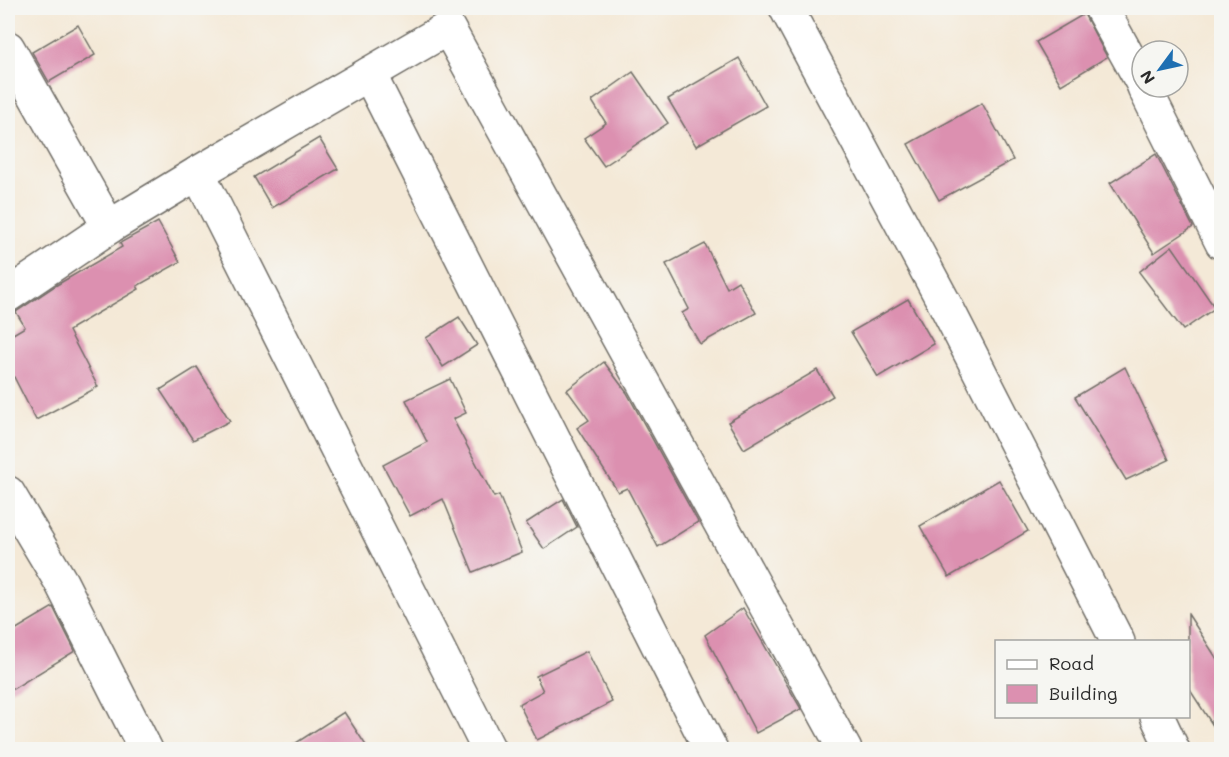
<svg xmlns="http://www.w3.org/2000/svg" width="1229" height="757" viewBox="0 0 1229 757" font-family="Mali,sans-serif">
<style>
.building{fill:#dc90b0}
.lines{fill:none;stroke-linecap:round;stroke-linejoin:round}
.minor-casing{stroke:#716e67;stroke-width:36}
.minor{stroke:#fff;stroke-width:33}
</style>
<rect width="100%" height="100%" fill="#f6f6f2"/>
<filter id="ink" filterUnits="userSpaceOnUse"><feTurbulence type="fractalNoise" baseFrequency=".0167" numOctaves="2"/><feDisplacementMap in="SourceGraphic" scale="12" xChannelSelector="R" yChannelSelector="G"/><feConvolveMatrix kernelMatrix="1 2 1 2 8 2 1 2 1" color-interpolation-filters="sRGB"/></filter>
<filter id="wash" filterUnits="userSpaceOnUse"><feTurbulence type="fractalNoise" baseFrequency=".008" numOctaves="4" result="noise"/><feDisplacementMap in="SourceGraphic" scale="24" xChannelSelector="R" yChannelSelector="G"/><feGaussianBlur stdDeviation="1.35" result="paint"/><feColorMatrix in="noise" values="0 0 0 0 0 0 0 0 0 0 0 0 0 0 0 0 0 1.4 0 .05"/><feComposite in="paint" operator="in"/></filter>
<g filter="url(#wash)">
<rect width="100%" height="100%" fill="#f4e9d7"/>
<g id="blocks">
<g class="building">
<polygon points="1084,14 1107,57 1061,85 1036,42"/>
<polygon points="78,25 95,55 49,82 32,52"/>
<polygon points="739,58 766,106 696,146 668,99"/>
<polygon points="633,72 668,123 604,166 584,138 606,123 592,101"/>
<polygon points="982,103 1013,160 939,200 908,144"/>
<polygon points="319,138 338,169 272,208 254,177"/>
<polygon points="1156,154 1193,227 1154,253 1110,183"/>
<polygon points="158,222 180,262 137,286 139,289 72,328 72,329 69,331 98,387 36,420 14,377 8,377 8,337 25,327 16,312 55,286 122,247 120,243"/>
<polygon points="705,244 727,288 738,281 756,313 700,344 682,313 689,309 666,264"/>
<polygon points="1172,246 1215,308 1183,330 1139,272"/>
<polygon points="908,299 934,344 878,377 851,332"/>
<polygon points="459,317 477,345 443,367 426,338"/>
<polygon points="604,362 627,393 698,522 658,547 627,488 618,492 577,428 589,420 567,390"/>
<polygon points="197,367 230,421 193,440 160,390"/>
<polygon points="1125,367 1169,460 1126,480 1075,397"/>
<polygon points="817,370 833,396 744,449 728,422"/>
<polygon points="450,379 466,413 453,419 494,497 499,495 522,552 473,572 443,499 410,516 383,465 427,442 406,400"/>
<polygon points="999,480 1028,531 949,577 920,526"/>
<polygon points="563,499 577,527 544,549 526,523"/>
<polygon points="53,607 75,651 8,692 8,634"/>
<polygon points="743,608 801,709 756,733 705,635"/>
<polygon points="1188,614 1221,665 1221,738 1188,687"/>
<polygon points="587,651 612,702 537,740 519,704 543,691 536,676"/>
<polygon points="344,712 369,750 285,750"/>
</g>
</g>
</g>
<g filter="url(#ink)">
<use href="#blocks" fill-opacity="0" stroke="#716e67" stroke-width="1.5"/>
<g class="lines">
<g class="minor-casing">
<g id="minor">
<polyline points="786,8 948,310 1118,642"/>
<polyline points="1101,8 1142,82"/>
<polyline points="8,48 109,227"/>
<polyline points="369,74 711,750"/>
<polyline points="1144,87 1222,243"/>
<polyline points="198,173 489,750"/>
<polyline points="8,295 109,227 198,173 448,28 845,750"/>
<polyline points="8,493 61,582 146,750"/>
<polyline points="1157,716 1173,750"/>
</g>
</g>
<use href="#minor" class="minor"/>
</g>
</g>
<rect width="1229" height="757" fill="none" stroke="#f6f6f2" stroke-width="30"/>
<rect x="995" y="640" width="195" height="78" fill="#f6f6f2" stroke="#a5a5a2" stroke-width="1.5"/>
<rect x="1007" y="660" width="30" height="9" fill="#ffffff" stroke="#a5a5a2" stroke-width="1.5"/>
<text x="1049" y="670" font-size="18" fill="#2b2b2b">Road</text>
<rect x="1007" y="685" width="30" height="18" fill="#dc90b0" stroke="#a5a5a2" stroke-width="1.5"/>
<text x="1049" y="700" font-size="18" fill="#2b2b2b">Building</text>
<g transform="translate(1160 69) rotate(237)"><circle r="28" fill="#f6f6f2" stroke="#a5a5a2" stroke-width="1.5"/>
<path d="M0-4.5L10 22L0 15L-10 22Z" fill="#1f6fb2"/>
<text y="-9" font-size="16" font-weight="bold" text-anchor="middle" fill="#2b2b2b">N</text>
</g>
</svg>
